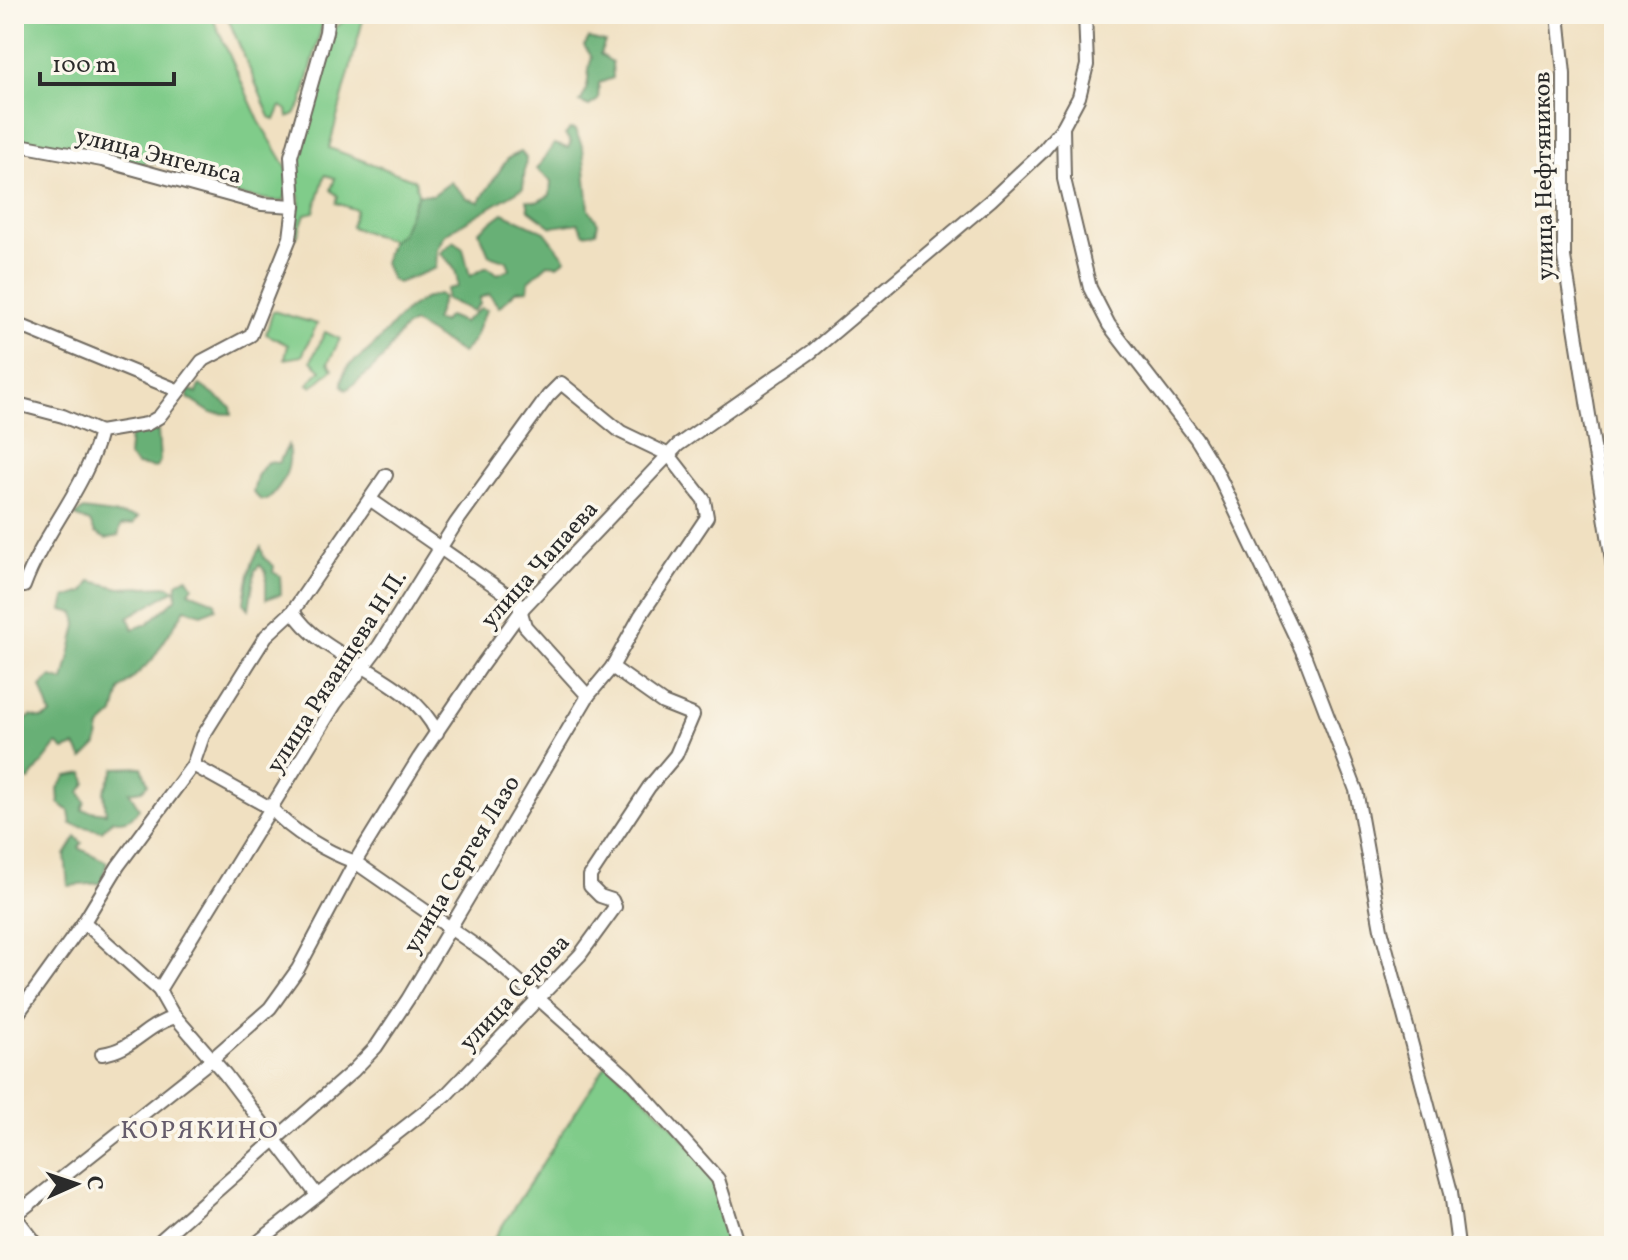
<svg xmlns="http://www.w3.org/2000/svg" width="1628" height="1260" viewBox="0 0 1628 1260" font-family="Vollkorn,serif">
<style>
.green{fill:#80cc8a;stroke:#567c5a;stroke-width:2}
.forest{fill:#68b076;stroke:#4a6e50;stroke-width:2}
.lines{fill:none;stroke-linecap:round;stroke-linejoin:round}
.minor-casing{stroke:#706a60;stroke-width:16}
.minor{stroke:#fff;stroke-width:12}
.labels{text-anchor:middle;stroke-width:7;stroke-linejoin:round;paint-order:stroke}
.street-label{font-size:24px;fill:#2b2b2b;stroke:#fbf7ec}
.neighbourhood-label{font-size:26px;letter-spacing:2px;fill:#655c6b;stroke:#fbf7ec}
</style>
<rect width="100%" height="100%" fill="#fbf7ec"/>
<filter id="ink" filterUnits="userSpaceOnUse"><feTurbulence type="fractalNoise" baseFrequency=".0125" numOctaves="2"/><feDisplacementMap in="SourceGraphic" scale="16" xChannelSelector="R" yChannelSelector="G"/><feConvolveMatrix kernelMatrix="1 2 1 2 8 2 1 2 1" color-interpolation-filters="sRGB"/></filter>
<filter id="wash" filterUnits="userSpaceOnUse"><feTurbulence type="fractalNoise" baseFrequency=".006" numOctaves="4" result="noise"/><feDisplacementMap in="SourceGraphic" scale="32" xChannelSelector="R" yChannelSelector="G"/><feGaussianBlur stdDeviation="1.8" result="paint"/><feColorMatrix in="noise" values="0 0 0 0 0 0 0 0 0 0 0 0 0 0 0 0 0 1.4 0 .05"/><feComposite in="paint" operator="in"/></filter>
<g filter="url(#wash)">
<rect width="100%" height="100%" fill="#f0e0c1"/>
<g class="green">
<polygon points="14,14 211,14 259,121 287,168 289,188 283,202 236,195 236,183 174,164 145,162 142,166 14,141"/>
<polygon points="226,14 325,14 302,103 295,114 288,117 287,110 281,106 275,120 270,117"/>
<polygon points="352,14 364,16 329,148 415,180 418,194 402,234 392,241 351,227 356,210 336,203 338,196 331,190 335,178 325,175 314,212 305,214 297,237 294,236 300,200 293,166 298,160 293,155 329,33"/>
<polygon points="273,311 317,324 302,356 285,359 288,345 266,334"/>
<polygon points="325,332 340,339 328,363 333,369 312,387 308,384 321,370 311,361"/>
<path d="M 607,1063 C 661,1113 726,1166 732,1246 L 482,1246 L 493,1240 Z"/>
</g>
<g class="forest">
<path d="M 589,38 L 605,42 L 600,54 L 612,62 L 613,78 L 599,83 L 598,100 L 589,106 L 580,102 C 593,81 585,75 592,57 L 584,46 Z"/>
<polygon points="570,129 575,130 583,148 589,209 598,223 596,232 584,234 578,223 552,227 529,210 527,200 537,202 550,195 551,181 537,169 554,144 568,148 571,142 565,135"/>
<polygon points="521,152 526,158 523,188 445,234 437,249 436,268 398,283 391,280 384,263 390,242 401,234 418,194 433,195 451,182 467,198 479,202 508,158"/>
<path d="M 503,213 L 545,232 L 566,259 L 558,265 L 548,264 L 529,281 L 528,290 L 516,291 L 499,307 L 489,294 L 480,298 L 480,304 L 473,311 L 446,299 L 447,289 L 457,287 C 459,271 451,263 440,253 L 454,241 L 463,248 L 470,276 L 487,267 L 498,274 L 510,269 L 507,261 L 489,255 L 479,231 Z"/>
<path d="M 439,294 L 443,297 L 435,321 L 443,322 L 448,316 L 463,322 L 481,308 L 487,310 C 474,329 480,338 462,353 L 414,323 C 401,328 396,339 389,350 C 379,364 360,380 346,390 L 342,385 C 342,363 358,361 371,348 C 393,327 406,301 439,294 Z"/>
<polygon points="200,385 231,407 232,414 211,413 188,398 188,389 197,393"/>
<polygon points="149,430 158,431 160,461 156,468 137,465 128,456 130,434"/>
<path d="M 288,445 C 293,468 283,485 267,500 L 261,500 L 253,493 L 257,476 L 267,462 L 279,463 Z"/>
<polygon points="82,510 138,517 133,524 121,526 118,536 106,539 95,533 90,522 75,516"/>
<path d="M 261,547 L 264,558 L 274,566 L 273,572 L 280,576 L 281,594 L 266,599 L 266,572 L 260,565 L 255,570 L 249,609 L 244,603 C 246,586 251,559 261,547 Z"/>
<polygon points="187,577 193,586 189,592 215,602 216,608 202,614 185,609 152,660 120,690 114,714 100,727 97,745 83,759 75,746 64,750 57,744 29,780 20,777 21,729 14,730 14,720 24,721 31,716 42,719 51,715 41,687 51,677 64,681 77,625 75,613 62,610 65,598 84,592 91,581 120,588 168,586 175,590 128,617 133,629 147,624 176,599 177,583"/>
<path d="M 142,767 L 148,784 L 142,790 L 129,792 L 139,808 C 133,819 125,823 112,820 L 102,831 L 71,824 L 69,811 L 59,803 L 58,788 L 67,776 L 84,773 L 86,783 L 80,792 L 85,802 L 82,810 L 106,813 L 104,791 L 115,768 Z"/>
<polygon points="76,837 82,843 79,848 107,862 101,883 68,886 65,855"/>
</g>
</g>
<g filter="url(#ink)">
<g class="lines">
<g class="minor-casing">
<g id="minor">
<polyline points="1558,14 1564,74 1564,257 1614,573"/>
<polyline points="1063,127 1064,179 1090,288 1109,325 1196,438 1217,472 1305,657 1356,790 1381,929 1451,1192 1458,1246"/>
<polyline points="14,144 102,160 262,204 294,206"/>
<polyline points="14,323 177,390"/>
<polyline points="14,403 63,416 100,432"/>
<polyline points="371,500 518,602 525,626 588,696"/>
<path d="M 14,587 L 24,586 C 44,531 86,489 100,432 L 147,424 L 159,417 L 202,361 L 251,335 L 290,238 L 294,206 L 291,156 L 326,32 L 328,14"/>
<path d="M 293,611 C 322,660 410,674 437,733"/>
<path d="M 193,765 L 272,809 C 292,832 327,852 355,862 L 489,955 L 628,1078 L 718,1179 L 739,1246"/>
<polyline points="84,922 159,990 172,1013 225,1074 317,1195"/>
<polyline points="159,990 335,704 379,646 456,523 548,396 561,383 621,432 669,455"/>
<polyline points="14,1019 84,922 118,866 193,765 203,736 266,636 293,611 386,475"/>
<path d="M 102,1054 C 135,1049 142,1027 175,1017"/>
<polyline points="14,1215 38,1246"/>
<polyline points="14,1216 211,1060 270,1008 298,969 355,862 419,758 482,665 524,607 678,445 811,352 991,200 1043,151 1063,127 1079,97 1087,65 1085,14"/>
<polyline points="154,1246 353,1071 376,1047 408,999 588,696 612,667 641,615 707,517 704,500 669,455"/>
<polyline points="253,1246 446,1095 580,955 615,907 612,900 600,896 590,886 590,876 649,787 676,755 693,715 663,703 612,667"/>
</g>
</g>
<use href="#minor" class="minor"/>
</g>
</g>
<g class="labels">
<g class="street-label">
<text transform="translate(159 155) rotate(14)" y="8">улица Энгельса</text>
<text transform="translate(1543 176) rotate(-91)" y="8">улица Нефтяников</text>
<text transform="translate(539 564) rotate(-48)" y="8">улица Чапаева</text>
<text transform="translate(336 671) rotate(-57)" y="8">улица Рязанцева Н.П.</text>
<text transform="translate(461 864) rotate(-59)" y="8">улица Сергея Лазо</text>
<text transform="translate(514 992) rotate(-47)" y="8">улица Седова</text>
</g>
<g class="neighbourhood-label">
<text x="200" y="1138">КОРЯКИНО</text>
</g>
</g>
<rect width="1628" height="1260" fill="none" stroke="#fbf7ec" stroke-width="48"/>
<g transform="translate(76 1184) rotate(87)" stroke="#fbf7ec" stroke-width="6" paint-order="stroke">
<path d="M0-6L14 30L0 20L-14 30Z" fill="#2b2b2b"/>
<text y="-12" font-size="22" font-weight="bold" text-anchor="middle" fill="#2b2b2b">С</text>
</g>
<path d="M40 72v12h134v-12" fill="none" stroke="#2b2b2b" stroke-width="4"/>
<text x="52" y="72" font-size="24" fill="#2b2b2b" stroke="#fbf7ec" stroke-width="6" paint-order="stroke">100 m</text>
</svg>
